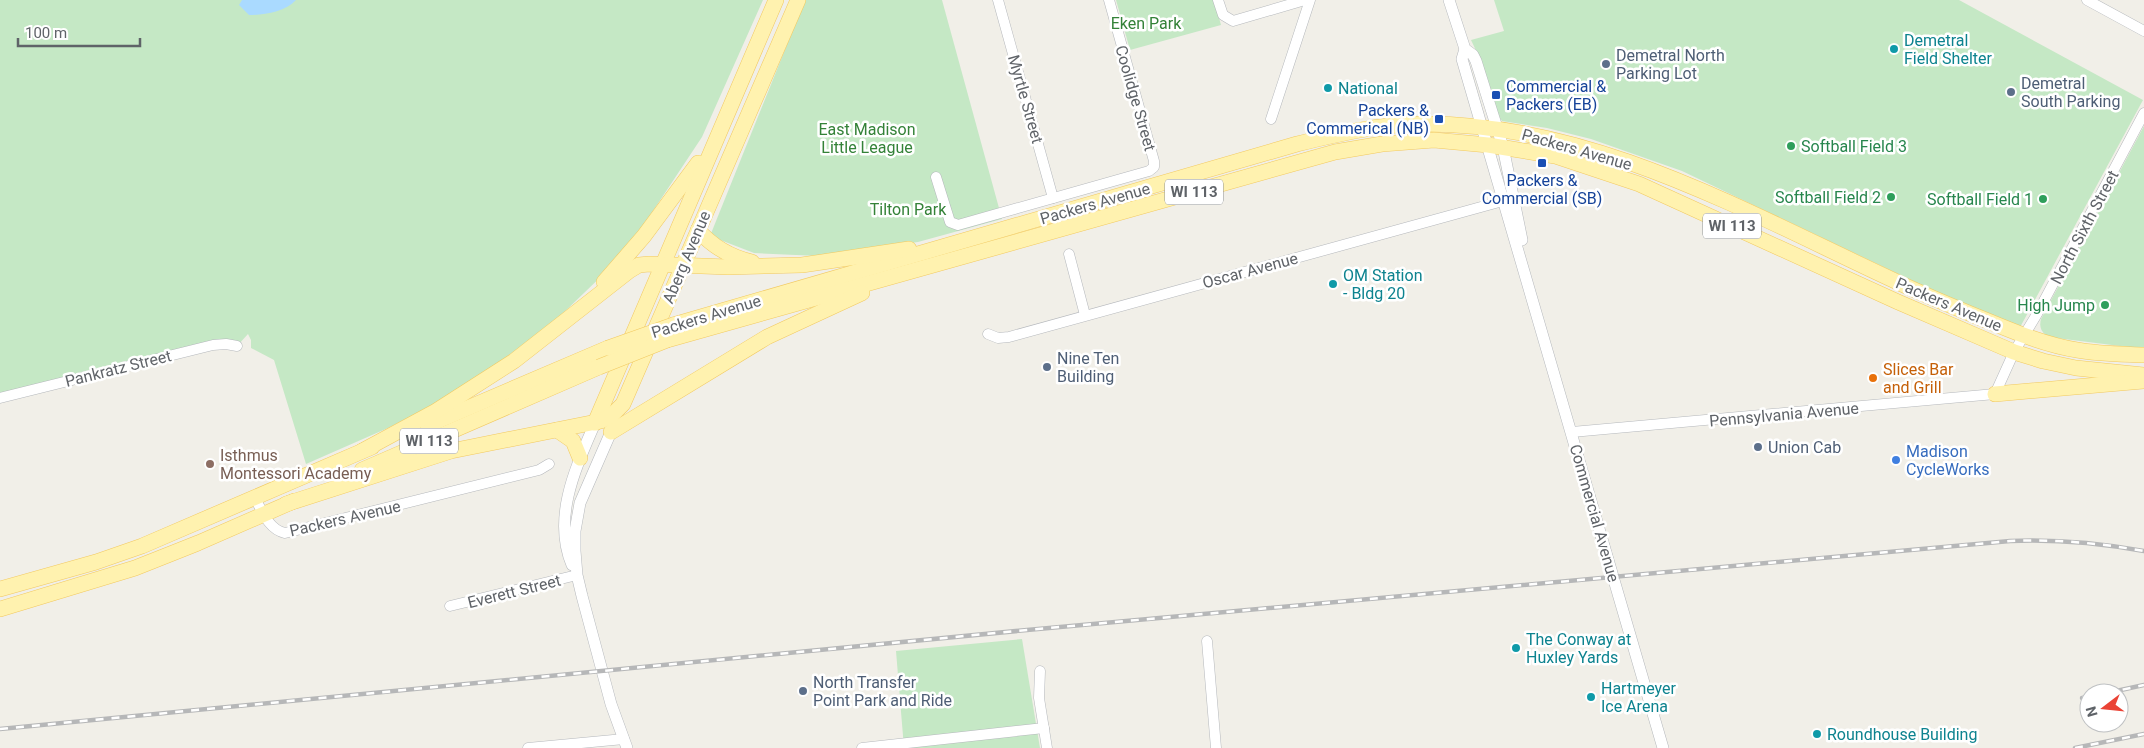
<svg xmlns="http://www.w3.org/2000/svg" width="2144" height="748" viewBox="0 0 2144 748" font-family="Roboto,sans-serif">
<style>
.green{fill:#c5e8c5}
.water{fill:#aadaff}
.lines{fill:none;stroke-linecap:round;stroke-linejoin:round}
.minor-casing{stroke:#b5b8bc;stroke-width:11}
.tertiary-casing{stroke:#b5b8bc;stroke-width:12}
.primary-casing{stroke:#f2c960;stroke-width:16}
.minor{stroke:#fff;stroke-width:10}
.tertiary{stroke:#fff;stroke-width:11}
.primary{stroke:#fff2af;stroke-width:15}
.rail-casing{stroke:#b6b7b8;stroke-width:4.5}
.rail{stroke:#fff;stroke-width:2.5;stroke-dasharray:8;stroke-linecap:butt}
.primary-bridge-casing{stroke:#f2c960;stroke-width:16;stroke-linecap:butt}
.primary-bridge{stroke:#fff2af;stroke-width:15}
.culture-dot{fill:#0f9aa8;stroke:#fff;stroke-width:2}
.service-dot{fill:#5c6f8a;stroke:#fff;stroke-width:2}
.transit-dot{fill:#1a4fb4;stroke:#fff;stroke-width:2}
.leisure-dot{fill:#2e9e5b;stroke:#fff;stroke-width:2}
.food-dot{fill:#e8710a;stroke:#fff;stroke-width:2}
.shop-dot{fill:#3f7fe0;stroke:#fff;stroke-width:2}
.education-dot{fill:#8d6e63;stroke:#fff;stroke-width:2}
.labels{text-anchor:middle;stroke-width:5;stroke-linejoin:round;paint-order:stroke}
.shield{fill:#fff;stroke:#8f9295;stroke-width:1}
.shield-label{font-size:15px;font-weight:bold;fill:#5f6368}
.park-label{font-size:16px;fill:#348238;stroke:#fff}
.culture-label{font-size:16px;fill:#0d838f;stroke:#fff;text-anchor:start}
.service-label{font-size:16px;fill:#4e5e75;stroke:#fff;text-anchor:start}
.transit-label{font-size:16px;fill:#164399;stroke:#fff;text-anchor:start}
.street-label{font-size:16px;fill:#5f6368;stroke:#fff}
.leisure-label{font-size:16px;fill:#27864d;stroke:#fff;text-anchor:end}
.food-label{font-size:16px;fill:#c56008;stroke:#fff;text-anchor:start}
.shop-label{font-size:16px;fill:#366cbe;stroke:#fff;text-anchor:start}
.education-label{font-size:16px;fill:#785e54;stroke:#fff;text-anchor:start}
</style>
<rect width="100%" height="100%" fill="#f1efe8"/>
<g class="green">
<polygon points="0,0 763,0 702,137 645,223 613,265 556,320 518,349 441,401 388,428 306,464 274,360 251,348 251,340 248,334 237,346 226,344 0,398"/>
<polygon points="805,0 942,0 1002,219 918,242 818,256 754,253 710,236"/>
<polygon points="1116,0 1214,0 1221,25 1130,50"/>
<polygon points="1494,0 1959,0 2143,100 2018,331 1682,171 1591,139 1547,128 1502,121 1498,116 1481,61 1471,40 1504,31"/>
<path d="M 2144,126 L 2144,349 L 2048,337 C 2041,332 2039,327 2041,319 Z"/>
<polygon points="1022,639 1040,748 904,748 896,651"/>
</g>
<path class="water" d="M 242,0 L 296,0 C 285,12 264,15 249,15 L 239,5 Z"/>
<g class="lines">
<g class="minor-casing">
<g id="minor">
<polyline points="998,0 1053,198"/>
<polyline points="1218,0 1223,15 1233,21 1305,0"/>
<polyline points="2087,0 2144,31"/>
<polyline points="1271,119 1310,0"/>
<polyline points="936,177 950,222 958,225 1149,171 1154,167 1154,161 1109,0"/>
<polyline points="1069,254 1085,315"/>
<polyline points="988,334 998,338 1009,337 1510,199"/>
<polyline points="0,398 213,345 226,344 237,346"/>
<polyline points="1572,432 1995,394 2014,352 2037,314 2144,113"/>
<path d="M 255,498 C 262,511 269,530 285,533 L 539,470 L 549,464"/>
<polyline points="450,606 577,575"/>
<polyline points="1207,641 1216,748"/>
<polyline points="1040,671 1039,698 1047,748"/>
<polyline points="528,748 624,739"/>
<polyline points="862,748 1044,728"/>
</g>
</g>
<g class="tertiary-casing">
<g id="tertiary">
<polyline points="1449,0 1465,49 1473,55 1476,61 1503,147 1522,240"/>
<polyline points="1465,49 1462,59 1663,748"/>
<polyline points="614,425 580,503 575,531 575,551 577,575 582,596 611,704 627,748"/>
<path d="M 572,565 C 552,517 576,467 595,423"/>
</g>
</g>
<g class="primary-casing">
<g id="primary">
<path d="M 698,230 C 712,246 730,257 752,262"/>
<polyline points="604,282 644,236 698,163"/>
<path d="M 673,325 L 1297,144 C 1338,134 1379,124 1421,124 C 1590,122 1744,211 1893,280 C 1924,295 1956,308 1988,321 C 2017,333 2046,345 2077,350 C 2099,354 2122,354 2144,355"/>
<polyline points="667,340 1335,152 1382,144 1434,140 1488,145 1555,156 1639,184 1898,302 2014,352 2043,361 2076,368 2144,375"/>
<polyline points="1995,394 2143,381"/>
<polyline points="595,423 776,0"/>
<polyline points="428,425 608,348"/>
<polyline points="557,430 573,441 580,458"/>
<polyline points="611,432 767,337 862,293"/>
<polyline points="362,451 436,411 514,361 629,271 639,265 649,264 728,267 802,265 909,249"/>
<polyline points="362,470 599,367"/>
<polyline points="286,504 451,451 601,421 612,415 623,404 798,0"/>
<polyline points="0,589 96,562 142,546 372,447"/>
<polyline points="0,609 135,568 198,543 294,501"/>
</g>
</g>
<use href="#minor" class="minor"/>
<use href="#tertiary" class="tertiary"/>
<use href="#primary" class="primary"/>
<g class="rail-casing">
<g id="rail">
<polyline points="2107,693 2144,685"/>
<polyline points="2082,698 2089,697"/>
<path d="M 0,729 L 1027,630 L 2010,541 C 2055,539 2099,543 2144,551"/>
<polyline points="2075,748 2144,734"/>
</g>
</g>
<use href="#rail" class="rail"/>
<g class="primary-bridge-casing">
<g id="primary-bridge">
<polyline points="608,348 673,325"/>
<polyline points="599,367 667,340"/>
</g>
</g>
<use href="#primary-bridge" class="primary-bridge"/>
</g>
<g class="culture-dot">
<circle cx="1894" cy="49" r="5"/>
<circle cx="1328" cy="88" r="5"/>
<circle cx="1333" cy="284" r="5"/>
<circle cx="1516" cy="648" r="5"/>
<circle cx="1591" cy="697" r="5"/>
<circle cx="1817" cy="734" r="5"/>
</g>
<g class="service-dot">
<circle cx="1606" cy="64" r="5"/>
<circle cx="2011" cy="92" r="5"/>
<circle cx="1047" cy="367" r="5"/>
<circle cx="1758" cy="447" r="5"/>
<circle cx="803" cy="691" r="5"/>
</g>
<g class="transit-dot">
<rect x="1491" y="90" width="10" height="10" rx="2.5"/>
<rect x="1434" y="114" width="10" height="10" rx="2.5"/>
<rect x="1537" y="158" width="10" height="10" rx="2.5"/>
</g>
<g class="leisure-dot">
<circle cx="1791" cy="146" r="5"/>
<circle cx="1891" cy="197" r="5"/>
<circle cx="2043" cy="199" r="5"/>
<circle cx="2105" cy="305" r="5"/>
</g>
<circle class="food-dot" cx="1873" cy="378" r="5"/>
<circle class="shop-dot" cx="1896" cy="460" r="5"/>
<circle class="education-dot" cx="210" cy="464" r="5"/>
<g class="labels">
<g class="shield">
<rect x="1165" y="179.5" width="58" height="25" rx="4"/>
<rect x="1703" y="213.5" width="58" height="25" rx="4"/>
<rect x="400" y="428.5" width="58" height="25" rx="4"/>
</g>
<g class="shield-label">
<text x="1194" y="197">WI 113</text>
<text x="1732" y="231">WI 113</text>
<text x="429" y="446">WI 113</text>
</g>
<g class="park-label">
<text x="1146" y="29">Eken Park</text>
<text x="867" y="135">East Madison<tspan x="867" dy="18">Little League</tspan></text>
<text x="908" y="215">Tilton Park</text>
</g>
<g class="culture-label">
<text x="1904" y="46">Demetral<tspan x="1904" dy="18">Field Shelter</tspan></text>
<text x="1338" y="94">National</text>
<text x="1343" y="281">OM Station<tspan x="1343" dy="18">- Bldg 20</tspan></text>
<text x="1526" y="645">The Conway at<tspan x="1526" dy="18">Huxley Yards</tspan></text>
<text x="1601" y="694">Hartmeyer<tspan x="1601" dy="18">Ice Arena</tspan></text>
<text x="1827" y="740">Roundhouse Building</text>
</g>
<g class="service-label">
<text x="1616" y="61">Demetral North<tspan x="1616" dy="18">Parking Lot</tspan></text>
<text x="2021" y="89">Demetral<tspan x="2021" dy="18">South Parking</tspan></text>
<text x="1057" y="364">Nine Ten<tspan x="1057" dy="18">Building</tspan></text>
<text x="1768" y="453">Union Cab</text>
<text x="813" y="688">North Transfer<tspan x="813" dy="18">Point Park and Ride</tspan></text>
</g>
<g class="transit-label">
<text x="1506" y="92">Commercial &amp;<tspan x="1506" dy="18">Packers (EB)</tspan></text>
<text x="1429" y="116" text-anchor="end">Packers &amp;<tspan x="1429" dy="18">Commerical (NB)</tspan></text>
<text x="1542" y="186" text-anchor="middle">Packers &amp;<tspan x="1542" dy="18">Commercial (SB)</tspan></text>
</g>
<g class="street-label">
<text transform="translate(1136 98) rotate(74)" y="6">Coolidge Street</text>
<text transform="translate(1026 99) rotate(74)" y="6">Myrtle Street</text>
<text transform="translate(1577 149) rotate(16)" y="6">Packers Avenue</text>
<text transform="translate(1095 203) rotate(-16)" y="6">Packers Avenue</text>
<text transform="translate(2084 227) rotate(-62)" y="6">North Sixth Street</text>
<text transform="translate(686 257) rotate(-67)" y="6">Aberg Avenue</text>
<text transform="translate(1250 270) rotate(-15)" y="6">Oscar Avenue</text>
<text transform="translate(1949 304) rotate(23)" y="6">Packers Avenue</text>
<text transform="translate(706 316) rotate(-17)" y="6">Packers Avenue</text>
<text transform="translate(118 368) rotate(-14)" y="6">Pankratz Street</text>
<text transform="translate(1784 414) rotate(-5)" y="6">Pennsylvania Avenue</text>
<text transform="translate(1595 513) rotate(74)" y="6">Commercial Avenue</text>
<text transform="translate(345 518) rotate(-13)" y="6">Packers Avenue</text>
<text transform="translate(514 591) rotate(-14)" y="6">Everett Street</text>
</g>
<g class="leisure-label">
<text x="1801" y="152" text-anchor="start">Softball Field 3</text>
<text x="1881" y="203">Softball Field 2</text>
<text x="2033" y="205">Softball Field 1</text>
<text x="2095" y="311">High Jump</text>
</g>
<g class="food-label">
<text x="1883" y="375">Slices Bar<tspan x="1883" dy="18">and Grill</tspan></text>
</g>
<g class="shop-label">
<text x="1906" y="457">Madison<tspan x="1906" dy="18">CycleWorks</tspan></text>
</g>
<g class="education-label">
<text x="220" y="461">Isthmus<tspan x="220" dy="18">Montessori Academy</tspan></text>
</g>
</g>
<g transform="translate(2104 708) rotate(254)"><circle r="24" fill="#ffffff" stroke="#bfc1c3"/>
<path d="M0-4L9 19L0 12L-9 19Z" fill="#ea4335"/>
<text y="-8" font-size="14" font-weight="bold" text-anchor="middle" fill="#5f6368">N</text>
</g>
<path d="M18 38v8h122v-8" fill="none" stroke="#5f6368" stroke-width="2.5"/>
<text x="25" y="38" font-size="15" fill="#5f6368" stroke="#ffffff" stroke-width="4" paint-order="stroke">100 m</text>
</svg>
